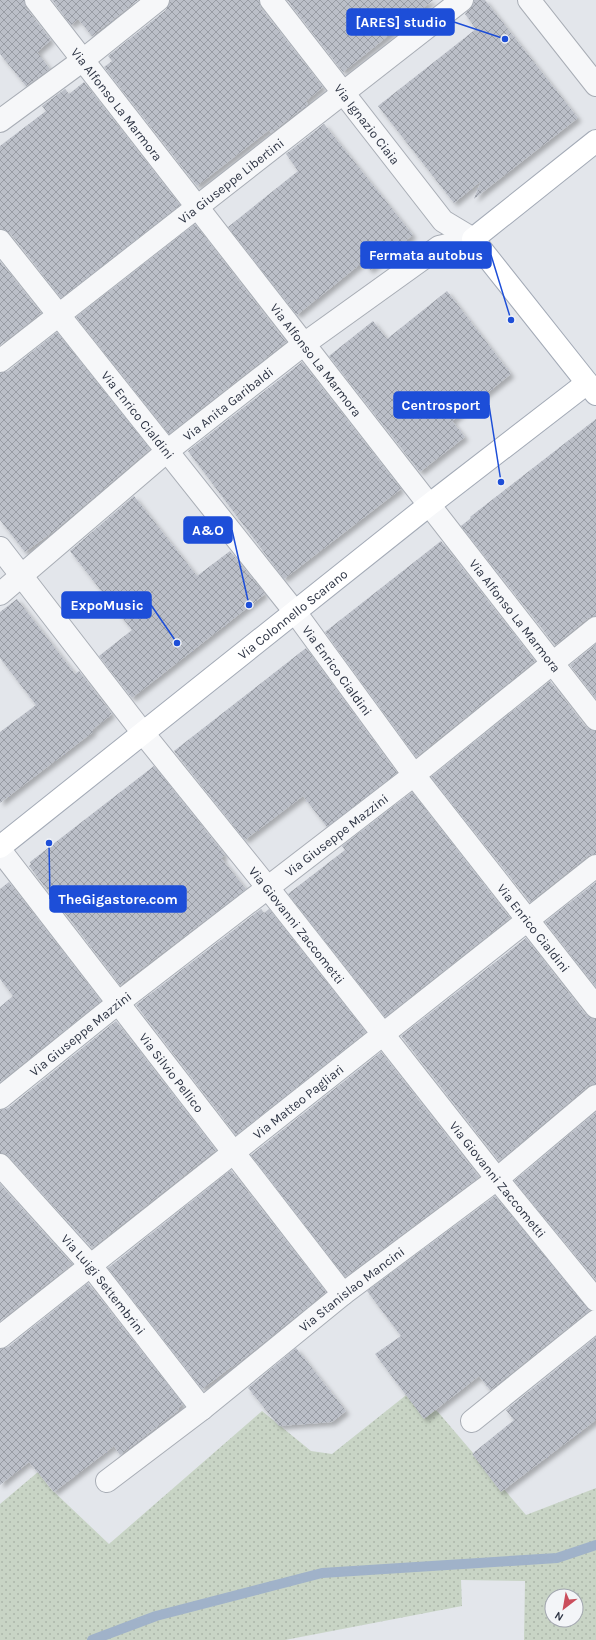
<svg xmlns="http://www.w3.org/2000/svg" width="596" height="1640" viewBox="0 0 596 1640" font-family="Karla,sans-serif">
<style>
.grass{fill:url(#grass-dots);fill-rule:evenodd}
.lines{fill:none;stroke-linecap:round;stroke-linejoin:round}
.stream{stroke:#a0b2c9;stroke-width:10}
.building{fill:url(#building-cross-hatch);filter:url(#shadow)}
.minor-casing{stroke:#a8adb5;stroke-width:24}
.major-casing{stroke:#a3aab6;stroke-width:24}
.minor{stroke:#f6f7f9;stroke-width:22}
.major{stroke:#fff;stroke-width:22}
.labels{text-anchor:middle;stroke-width:4;stroke-linejoin:round;paint-order:stroke}
.street-label{font-size:13px;fill:#2c3343;stroke:#f3f5f8}
.leader{fill:none;stroke:#1d4ed8;stroke-width:1.5}
.callout-dot{fill:#1d4ed8;stroke:#f3f5f8;stroke-width:1.5}
.callout{fill:#1d4ed8;stroke:#1d4ed8;stroke-width:1.5}
.callout-label{font-size:14px;text-anchor:middle;font-weight:bold;fill:#fff}
</style>
<defs>
<pattern id="grass-dots" width="8" height="8" patternUnits="userSpaceOnUse"><rect width="8" height="8" fill="#c8d4c5"/><path d="M2 2h.1M6 6h.1" fill="none" stroke="#acb6aa" stroke-width="1.8" stroke-linecap="round"/></pattern>
<pattern id="building-cross-hatch" width="8" height="8" patternUnits="userSpaceOnUse"><rect width="8" height="8" fill="#bbbfc8"/><path d="M0 0l8 8M0 8l8-8" fill="none" stroke="#989ca4"/></pattern>
<filter id="shadow"><feDropShadow dx="3.5" dy="3.5" stdDeviation="2" flood-color="#0004"/></filter>
</defs>
<rect width="100%" height="100%" fill="#e3e6eb"/>
<path class="grass" d="M 410,1392 L 438,1412 L 526,1515 L 596,1488 L 596,1640 L 524,1640 L 525,1581 L 461,1580 L 462,1606 L 285,1640 L 0,1640 L 0,1504 L 38,1472 L 50,1488 L 109,1544 L 262,1411 L 311,1451 L 332,1454 ZM 552,1596 L 576,1596 L 576,1620 L 552,1620 Z"/>
<g class="lines">
<polyline class="stream" points="92,1640 156,1616 322,1573 557,1558 596,1545"/>
</g>
<g class="building">
<polygon points="0,0 24,0 26,8 51,40 37,52 50,69 26,86 0,54"/>
<polygon points="52,0 138,0 92,36 78,19 71,25"/>
<polygon points="170,0 259,0 261,8 323,87 306,101 308,104 271,133 269,130 197,186 104,67 112,61 108,56 166,10"/>
<polygon points="287,0 433,0 343,72"/>
<polygon points="474,0 485,0 578,118 474,199 481,181 454,203 378,106 476,29 465,14 473,5"/>
<polygon points="84,82 180,205 61,298 10,233 0,229 0,146 46,111 42,106 65,89 69,94"/>
<polygon points="324,124 413,235 370,270 363,262 297,315 228,227 298,171 286,154"/>
<polygon points="195,224 286,342 169,434 76,317"/>
<polygon points="0,261 41,313 0,345"/>
<polygon points="447,291 511,374 452,421 465,437 420,472 329,356 373,321 387,339"/>
<polygon points="57,332 150,449 54,531 25,552 0,520 0,373 8,371"/>
<polygon points="302,362 401,489 284,579 188,451"/>
<polygon points="596,419 596,616 588,618 555,645 461,526 471,518 470,517"/>
<polygon points="134,496 197,576 230,551 265,594 132,698 99,656 132,630 70,551"/>
<polygon points="441,541 535,661 416,757 325,632"/>
<polygon points="17,599 75,674 79,671 112,714 92,730 93,732 0,803 0,732 36,705 0,658 0,612"/>
<polygon points="596,644 596,699 570,665"/>
<polygon points="306,648 397,773 327,827 303,796 245,840 174,751"/>
<polygon points="550,681 586,727 596,731 596,854 588,856 530,902 431,777"/>
<polygon points="154,766 225,855 221,858 246,889 120,985 29,866 31,864 30,862"/>
<polygon points="412,792 510,918 385,1017 288,894 345,850 342,846"/>
<polygon points="9,882 101,1001 0,1082 0,1007 13,996 0,979 0,889"/>
<polygon points="596,882 596,987 545,922"/>
<polygon points="261,909 264,913 269,909 366,1032 236,1135 136,1005"/>
<polygon points="526,938 586,1015 596,1019 596,1084 588,1086 499,1161 401,1036"/>
<polygon points="116,1021 216,1150 92,1248 9,1157 0,1153 0,1110 8,1108"/>
<polygon points="381,1052 479,1177 345,1277 251,1155"/>
<polygon points="596,1112 596,1280 514,1181"/>
<polygon points="231,1170 326,1292 232,1368 231,1367 202,1389 108,1268"/>
<polygon points="0,1184 72,1264 0,1321"/>
<polygon points="495,1196 590,1310 490,1390 479,1376 424,1419 375,1354 401,1336 367,1291"/>
<polygon points="88,1283 183,1404 178,1408 179,1410 120,1455 114,1446 54,1492 29,1462 0,1485 0,1349 8,1347"/>
<polygon points="596,1337 596,1420 501,1492 472,1454 514,1420 506,1410"/>
<polygon points="296,1348 346,1411 332,1422 279,1426 248,1388"/>
</g>
<g class="lines">
<g class="minor-casing">
<g id="minor">
<path id="s1" d="M 36,0 L 596,719"/>
<path id="s2" d="M 271,0 L 443,221 L 473,239"/>
<polyline points="529,0 596,85"/>
<polyline points="0,121 83,60 158,0"/>
<path id="s3" d="M 0,241 L 295,612 L 414,775 L 596,1007"/>
<path id="s4" d="M 0,361 L 462,0"/>
<path id="s5" d="M 0,548 L 143,733 L 268,888 L 497,1179 L 596,1300"/>
<path id="s6" d="M 0,594 L 166,452 L 304,344 L 439,247 L 473,239"/>
<path id="s7" d="M 0,850 L 343,1294"/>
<path id="s8" d="M 0,1098 L 118,1003 L 414,775 L 596,628"/>
<path id="s9" d="M 0,1165 L 91,1266 L 202,1409"/>
<path id="s10" d="M 0,1337 L 596,866"/>
<polyline points="472,1421 596,1321"/>
<path id="s11" d="M 107,1481 L 202,1409 L 343,1294 L 497,1179 L 596,1096"/>
</g>
</g>
<g class="major-casing">
<g id="major">
<polyline points="596,141 473,239 596,394"/>
<path id="s12" d="M 0,847 L 429,505 L 587,383"/>
</g>
</g>
<use href="#minor" class="minor"/>
<use href="#major" class="major"/>
</g>
<g class="labels">
<g class="street-label">
<text dy="5" stroke="none"><textPath href="#s1" startOffset="132">Via Alfonso La Marmora</textPath></text>
<text dy="5" stroke="none"><textPath href="#s2" startOffset="157">Via Ignazio Ciaia</textPath></text>
<text dy="5" stroke="none"><textPath href="#s4" startOffset="293">Via Giuseppe Libertini</textPath></text>
<text dy="5" stroke="none"><textPath href="#s1" startOffset="456">Via Alfonso La Marmora</textPath></text>
<text dy="5" stroke="none"><textPath href="#s6" startOffset="297">Via Anita Garibaldi</textPath></text>
<text dy="5" stroke="none"><textPath href="#s3" startOffset="222">Via Enrico Cialdini</textPath></text>
<text dy="5" stroke="none"><textPath href="#s12" startOffset="374">Via Colonnello Scarano</textPath></text>
<text dy="5" stroke="none"><textPath href="#s1" startOffset="780">Via Alfonso La Marmora</textPath></text>
<text dy="5" stroke="none"><textPath href="#s3" startOffset="546">Via Enrico Cialdini</textPath></text>
<text dy="5" stroke="none"><textPath href="#s8" startOffset="427">Via Giuseppe Mazzini</textPath></text>
<text dy="5" stroke="none"><textPath href="#s5" startOffset="480">Via Giovanni Zaccometti</textPath></text>
<text dy="5" stroke="none"><textPath href="#s3" startOffset="870">Via Enrico Cialdini</textPath></text>
<text dy="5" stroke="none"><textPath href="#s8" startOffset="103">Via Giuseppe Mazzini</textPath></text>
<text dy="5" stroke="none"><textPath href="#s7" startOffset="281">Via Silvio Pellico</textPath></text>
<text dy="5" stroke="none"><textPath href="#s10" startOffset="380">Via Matteo Pagliari</textPath></text>
<text dy="5" stroke="none"><textPath href="#s5" startOffset="804">Via Giovanni Zaccometti</textPath></text>
<text dy="5" stroke="none"><textPath href="#s9" startOffset="158">Via Luigi Settembrini</textPath></text>
<text dy="5" stroke="none"><textPath href="#s11" startOffset="311">Via Stanislao Mancini</textPath></text>
</g>
</g>
<path class="leader" d="M505 39L454 22M511 320L491 255M501 482L489 405M249 605L232 530M177 643L151 605M49 843L50 899"/>
<g class="callout-dot">
<circle cx="505" cy="39" r="4"/>
<circle cx="511" cy="320" r="4"/>
<circle cx="501" cy="482" r="4"/>
<circle cx="249" cy="605" r="4"/>
<circle cx="177" cy="643" r="4"/>
<circle cx="49" cy="843" r="4"/>
</g>
<g class="callout">
<rect x="347" y="9" width="107" height="26" rx="4"/>
<rect x="361" y="242" width="130" height="26" rx="4"/>
<rect x="394" y="392" width="95" height="26" rx="4"/>
<rect x="184" y="517" width="48" height="26" rx="4"/>
<rect x="62" y="592" width="89" height="26" rx="4"/>
<rect x="50" y="886" width="136" height="26" rx="4"/>
</g>
<g class="callout-label">
<text x="401" y="27">[ARES] studio</text>
<text x="426" y="260">Fermata autobus</text>
<text x="441" y="410">Centrosport</text>
<text x="208" y="535">A&amp;O</text>
<text x="107" y="610">ExpoMusic</text>
<text x="118" y="904">TheGigastore.com</text>
</g>
<g transform="translate(564 1608) rotate(211)"><circle r="19" fill="#f3f5f8" stroke="#a3a7b0"/>
<path d="M0-3L7 15L0 10L-7 15Z" fill="#ca4e5c"/>
<text y="-6" font-size="11" font-weight="bold" text-anchor="middle" fill="#2c3343">N</text>
</g>
</svg>
